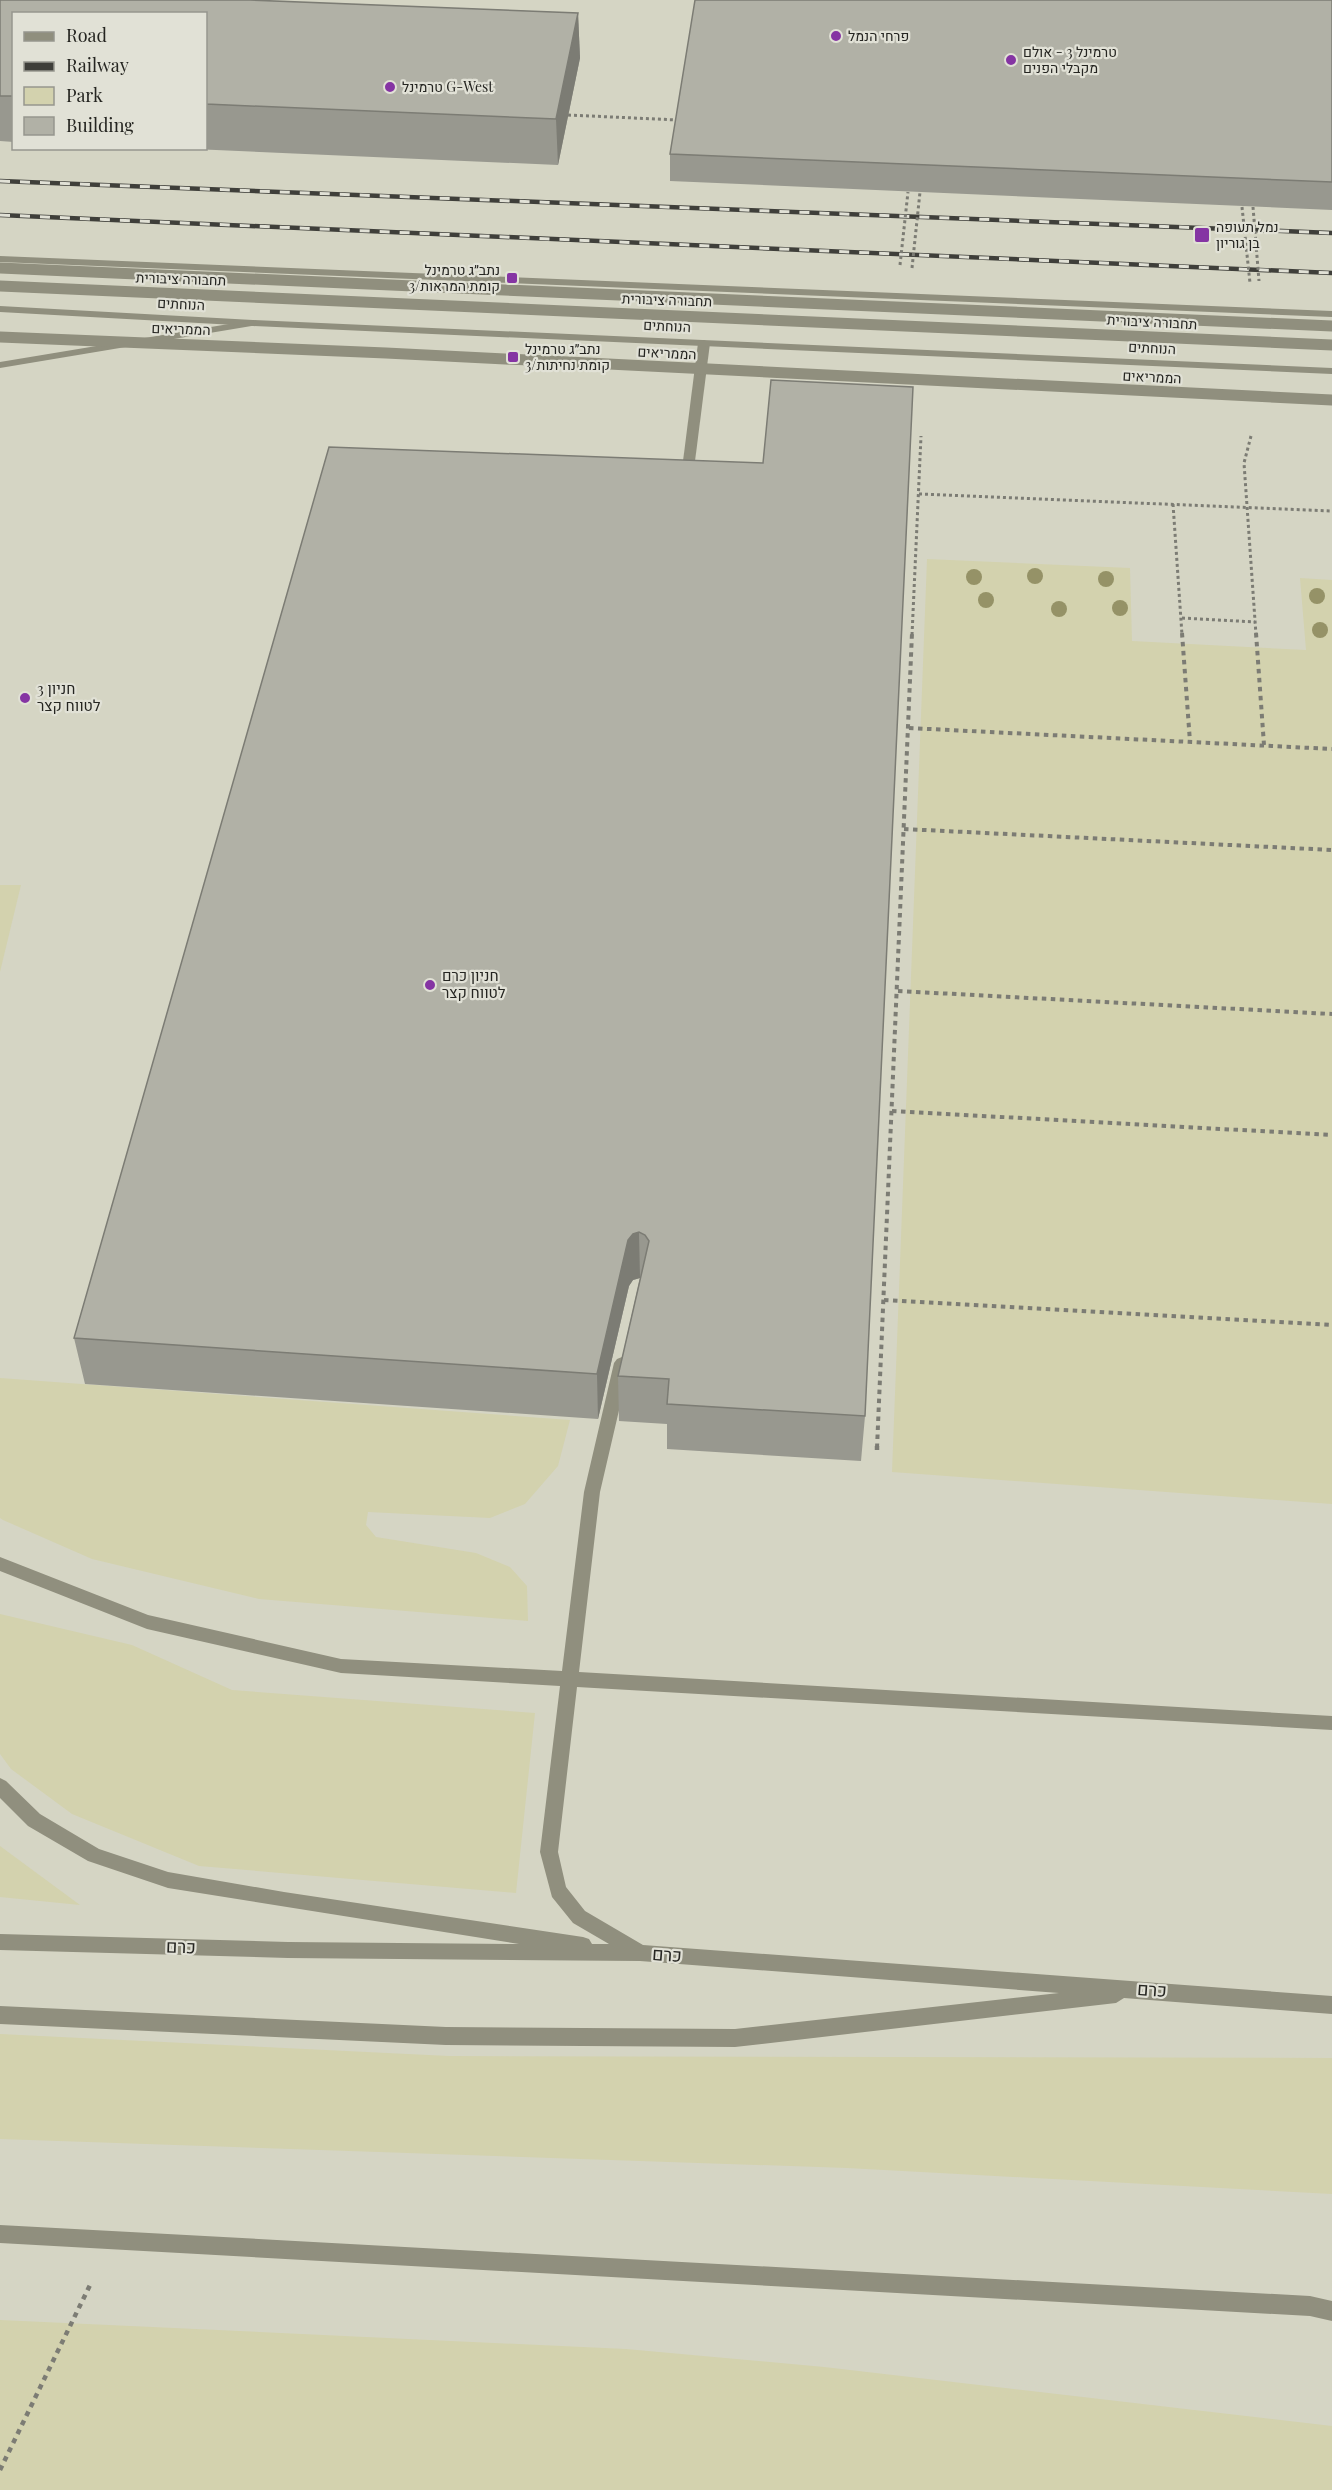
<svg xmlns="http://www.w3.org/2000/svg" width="1332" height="2490" viewBox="0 0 1332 2490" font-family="'Playfair Display',Heebo,serif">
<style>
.built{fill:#d5d5c4;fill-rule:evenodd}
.green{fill:#d3d2ae}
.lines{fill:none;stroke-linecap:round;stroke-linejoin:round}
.path-far2{stroke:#7c7c74;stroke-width:3;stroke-dasharray:3 3;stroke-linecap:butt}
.path-far1{stroke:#7c7c74;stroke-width:4;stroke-dasharray:4.5 4.5;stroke-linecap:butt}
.path{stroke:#7c7c74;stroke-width:4.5;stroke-dasharray:5 5;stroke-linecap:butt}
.service{fill:#908f7e;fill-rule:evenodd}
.minor{fill:#908f7e;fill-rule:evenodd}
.tertiary{fill:#908f7e;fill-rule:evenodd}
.rail-casing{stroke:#3f3f3a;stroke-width:4.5}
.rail{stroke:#e1e1d6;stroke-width:3;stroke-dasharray:10;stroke-linecap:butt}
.path-bridge{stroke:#7c7c74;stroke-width:3;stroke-dasharray:3 3;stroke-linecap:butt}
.minor-bridge{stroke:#908f7e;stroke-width:11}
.tertiary-bridge{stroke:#908f7e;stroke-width:11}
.tree{fill:#959267}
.wall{fill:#98988f}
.shaded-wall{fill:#7c7c74}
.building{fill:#b1b1a6;stroke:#7c7c74;stroke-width:1.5}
.poi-dot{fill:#8534a3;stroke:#e1e1d6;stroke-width:2}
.labels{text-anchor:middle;stroke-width:4.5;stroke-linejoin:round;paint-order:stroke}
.far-poi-label{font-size:14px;fill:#252521;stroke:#e1e1d6;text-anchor:start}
.far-street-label{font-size:14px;fill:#252521;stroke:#e1e1d6}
.poi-label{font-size:15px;fill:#252521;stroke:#e1e1d6;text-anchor:start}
.near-street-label{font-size:18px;fill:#252521;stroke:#e1e1d6}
</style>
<rect width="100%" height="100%" fill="#e1e1d6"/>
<path class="built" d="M 0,0 L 1332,0 L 1332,2490 L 0,2490 ZM 14,14 L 206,14 L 206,148 L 14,148 Z"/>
<g class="green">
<polygon points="927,559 1130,568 1132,641 1306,650 1300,578 1332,580 1332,1504 892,1472"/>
<polygon points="0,885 21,885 0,972"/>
<polygon points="0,1378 570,1420 558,1466 525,1504 490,1518 368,1512 366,1525 376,1537 476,1553 510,1567 527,1586 528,1621 259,1599 92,1559 3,1520 0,1518"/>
<polygon points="0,1614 132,1645 232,1690 535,1713 516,1893 199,1866 72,1814 11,1769 0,1754"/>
<polygon points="0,1846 80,1905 0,1897"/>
<polygon points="0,2034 449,2056 1332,2058 1332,2194 847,2168 0,2139"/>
<polygon points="0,2320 626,2349 824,2367 1332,2426 1332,2490 0,2490"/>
</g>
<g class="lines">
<g class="path-far2">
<polyline points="568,115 678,120"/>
<polyline points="1251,436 1244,463 1256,635"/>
<polyline points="919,494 1332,511"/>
<polyline points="1173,504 1182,635"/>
<polyline points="1182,618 1255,622"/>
<polyline points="912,635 921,436"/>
</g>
<g class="path-far1">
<polyline points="1182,633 1190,742"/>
<polyline points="1256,633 1264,745"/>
<polyline points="909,728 1332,749"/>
<polyline points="904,829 1332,850"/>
<polyline points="898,991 1332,1014"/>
<polyline points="892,1111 1332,1135"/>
<polyline points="884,1300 1332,1325"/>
<polyline points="877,1448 912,633"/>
</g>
<g class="path">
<polyline points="877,1450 877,1446"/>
<polyline points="0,2470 90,2285"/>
</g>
<g class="service">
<polygon points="253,320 257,321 257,325 0,368 0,362"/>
<polygon points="704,340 710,343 694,469 688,472 682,469 698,343"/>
<polygon points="622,1357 627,1359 630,1363 600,1492 579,1672 1332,1716 1332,1730 577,1687 558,1852 566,1887 585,1911 643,1945 1332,1996 1332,2014 1124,1998 1116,2003 735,2047 446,2045 0,2024 0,2006 446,2027 735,2029 1059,1993 640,1961 288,1958 0,1950 0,1934 288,1942 519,1944 168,1888 88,1861 28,1826 0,1798 0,1778 6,1781 40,1814 99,1849 168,1872 284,1892 583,1937 589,1939 592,1944 609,1944 573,1923 552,1897 540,1852 560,1686 341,1673 147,1629 0,1571 0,1557 148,1615 341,1659 562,1671 584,1492 614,1363 617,1359"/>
</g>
<polygon class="minor" points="0,2225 1310,2296 1332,2301 1332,2321 1310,2316 0,2243"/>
<g class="tertiary">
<polygon points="0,256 1332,311 1332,317 0,262"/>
<polygon points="0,306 253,320 1332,368 1332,374 253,326 0,312"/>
</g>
<g class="rail-casing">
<g id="rail">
<polyline points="0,181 1332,233"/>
<polyline points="0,215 1332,273"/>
</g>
</g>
<use href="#rail" class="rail"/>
<g class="path-bridge">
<polyline points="1242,207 1250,283"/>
<polyline points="1253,207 1259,281"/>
<polyline points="900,265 908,192"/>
<polyline points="912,268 920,192"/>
</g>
<polyline class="minor-bridge" points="0,286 1332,345"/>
<g class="tertiary-bridge">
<polyline points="0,268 1332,326"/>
<polyline points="0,337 386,353 1332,400"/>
</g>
</g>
<g class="tree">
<circle cx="1035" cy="576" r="8"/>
<circle cx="974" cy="577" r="8"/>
<circle cx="1106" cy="579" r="8"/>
<circle cx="1317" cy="596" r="8"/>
<circle cx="986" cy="600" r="8"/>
<circle cx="1120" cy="608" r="8"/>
<circle cx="1059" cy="609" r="8"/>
<circle cx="1320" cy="630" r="8"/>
</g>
<g class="wall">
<polygon points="0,0 250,0 578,13 580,58 558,165 170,148 206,148 206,14 14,14 14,142 0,141"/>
<polygon points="1332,0 1332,210 670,181 670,154"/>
<polygon points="329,447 865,1416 861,1461 667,1449 667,1424 619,1421 618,1376 640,1278 633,1280 629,1286 598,1419 85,1384 74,1338"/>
</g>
<g class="shaded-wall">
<polygon points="578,13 580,58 558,165 556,119"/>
<polygon points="639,1232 640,1278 633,1280 629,1286 598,1419 597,1374 628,1240 633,1234"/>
</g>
<g class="building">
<polygon points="0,0 250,0 578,13 556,119 206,104 206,14 14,14 14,96 0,96"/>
<polygon points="695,0 1332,0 1332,182 670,154"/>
<polygon points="771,380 913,387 865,1416 667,1404 669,1379 618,1376 649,1241 645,1235 639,1232 633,1234 628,1240 597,1374 74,1338 329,447 763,463"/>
</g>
<g class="poi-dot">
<circle cx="836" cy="36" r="6"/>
<circle cx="1011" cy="60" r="6"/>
<circle cx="390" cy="87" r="6"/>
<rect x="1194" y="227" width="16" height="16" rx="3"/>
<rect x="506" y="272" width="12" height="12" rx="3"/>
<rect x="507" y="351" width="12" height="12" rx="3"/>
<circle cx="25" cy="698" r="6"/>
<circle cx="430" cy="985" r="6"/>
</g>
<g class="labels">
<g class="far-poi-label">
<text x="848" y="41">פרחי הנמל</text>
<text x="1023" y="57">טרמינל 3 - אולם<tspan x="1023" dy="16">מקבלי הפנים</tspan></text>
<text x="402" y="92">טרמינל G-West</text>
<text x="1216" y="232">נמל תעופה<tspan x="1216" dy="16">בן גוריון</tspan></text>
<text x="500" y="275" text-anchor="end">נתב״ג טרמינל<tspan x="500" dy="16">3/קומת המראות</tspan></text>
<text x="525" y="354">נתב״ג טרמינל<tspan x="525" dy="16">3/קומת נחיתות</tspan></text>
</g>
<g class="far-street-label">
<text transform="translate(181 279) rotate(2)" y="5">תחבורה ציבורית</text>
<text transform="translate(667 300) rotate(2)" y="5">תחבורה ציבורית</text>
<text transform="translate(181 304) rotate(3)" y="5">הנוחתים</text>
<text transform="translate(1152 322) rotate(3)" y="5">תחבורה ציבורית</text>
<text transform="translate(667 326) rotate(3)" y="5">הנוחתים</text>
<text transform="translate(181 329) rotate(2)" y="5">הממריאים</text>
<text transform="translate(1152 348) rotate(3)" y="5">הנוחתים</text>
<text transform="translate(667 353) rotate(3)" y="5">הממריאים</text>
<text transform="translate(1152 377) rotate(3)" y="5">הממריאים</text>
</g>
<g class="poi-label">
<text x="37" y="694">חניון 3<tspan x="37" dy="17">לטווח קצר</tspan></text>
<text x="442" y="981">חניון כרם<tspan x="442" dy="17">לטווח קצר</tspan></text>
</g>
<g class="near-street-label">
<text transform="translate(181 1947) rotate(2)" y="6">כרם</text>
<text transform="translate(667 1955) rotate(4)" y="6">כרם</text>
<text transform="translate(1152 1990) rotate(4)" y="6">כרם</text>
</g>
</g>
<rect x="12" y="12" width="195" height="138" fill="#e1e1d6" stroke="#96968e" stroke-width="1.5"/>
<rect x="24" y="32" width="30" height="9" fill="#908f7e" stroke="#96968e" stroke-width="1.5"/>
<text x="66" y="42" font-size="18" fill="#252521">Road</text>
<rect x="24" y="62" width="30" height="9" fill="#3f3f3a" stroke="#96968e" stroke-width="1.5"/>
<text x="66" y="72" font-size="18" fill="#252521">Railway</text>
<rect x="24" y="87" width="30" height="18" fill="#d3d2ae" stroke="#96968e" stroke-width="1.5"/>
<text x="66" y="102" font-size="18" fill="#252521">Park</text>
<rect x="24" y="117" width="30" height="18" fill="#b1b1a6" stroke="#96968e" stroke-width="1.5"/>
<text x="66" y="132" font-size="18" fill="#252521">Building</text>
</svg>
